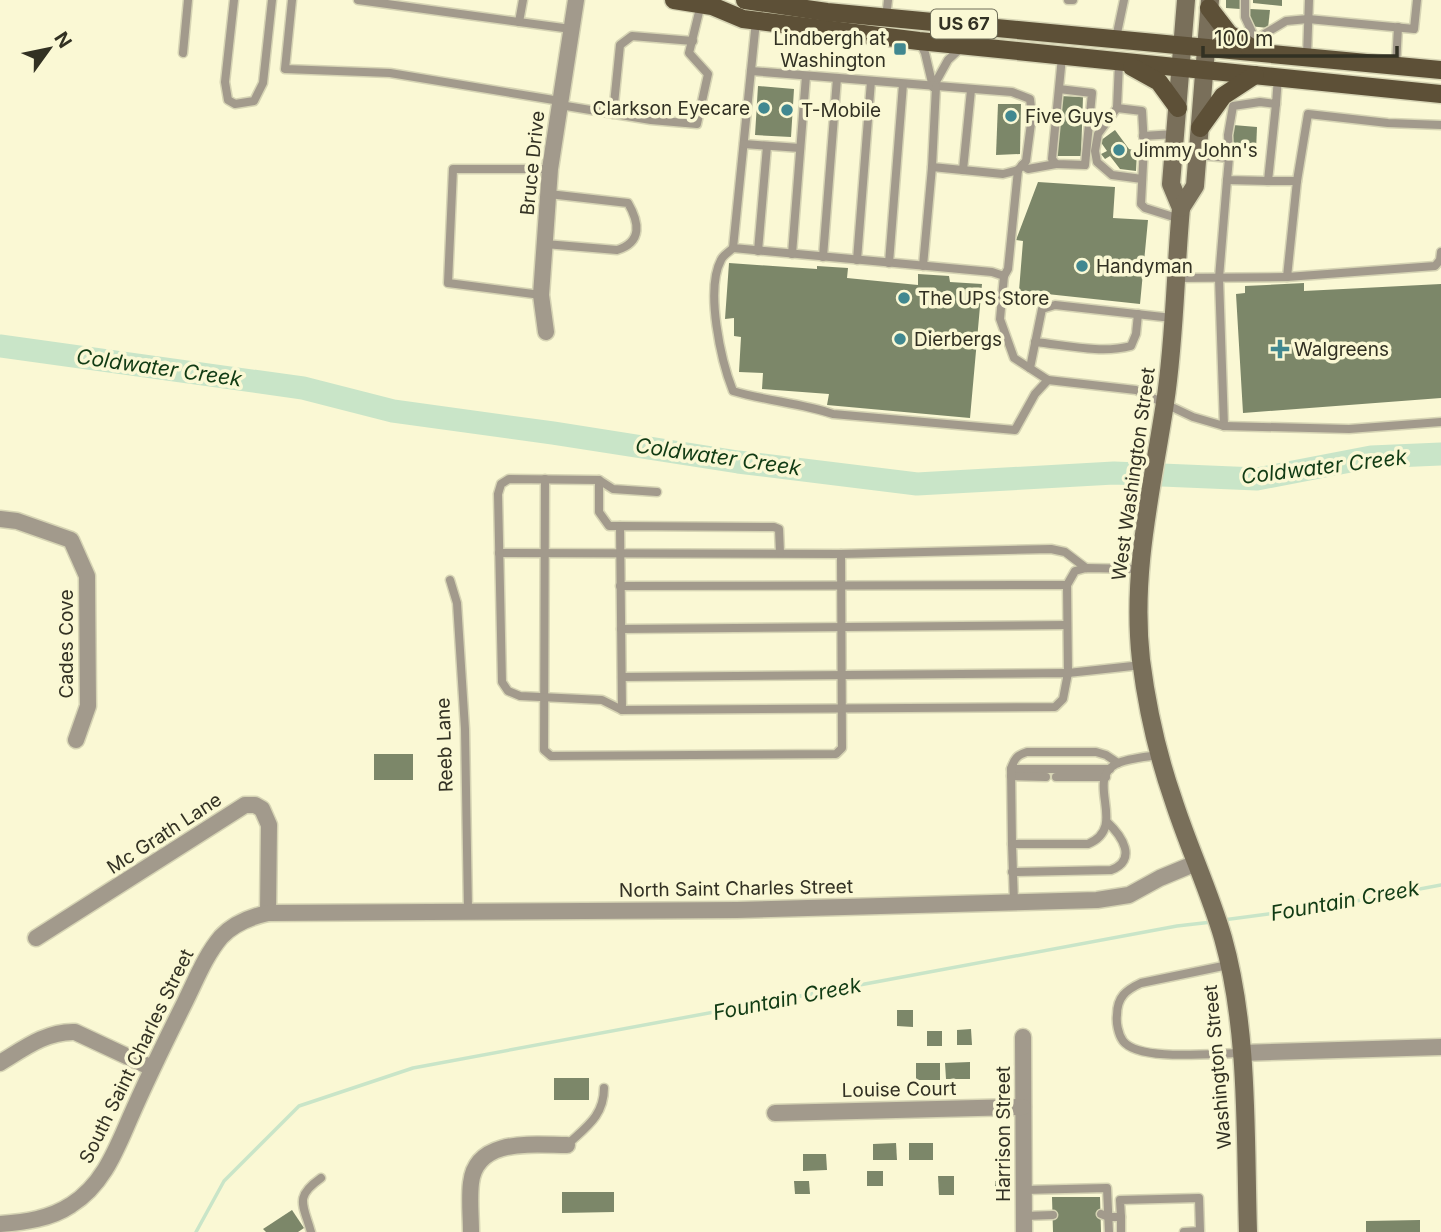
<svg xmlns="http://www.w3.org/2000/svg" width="1441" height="1232" viewBox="0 0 1441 1232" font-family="Inter,sans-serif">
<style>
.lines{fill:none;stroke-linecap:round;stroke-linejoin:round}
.stream{stroke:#c9e5c8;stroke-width:3.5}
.river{stroke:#c9e5c8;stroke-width:23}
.building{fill:#7c8769}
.lane-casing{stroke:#d6d4b4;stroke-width:11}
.street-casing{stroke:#d6d4b4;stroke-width:19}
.secondary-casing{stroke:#d6d4b4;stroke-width:21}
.primary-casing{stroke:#d6d4b4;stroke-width:21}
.lane{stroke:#a29a8c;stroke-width:8}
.street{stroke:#a29a8c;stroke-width:16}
.secondary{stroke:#796f5a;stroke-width:18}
.primary{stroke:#5d5037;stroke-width:18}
.poi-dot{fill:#418890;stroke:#faf8d4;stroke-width:2.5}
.labels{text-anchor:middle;stroke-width:7;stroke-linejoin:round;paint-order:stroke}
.shield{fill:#faf8d4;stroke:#6e6d58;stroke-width:2}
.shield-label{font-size:18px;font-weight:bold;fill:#323123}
.poi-label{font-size:19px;fill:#323123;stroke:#faf8d4;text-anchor:start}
.street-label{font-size:19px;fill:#323123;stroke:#faf8d4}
.water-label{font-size:21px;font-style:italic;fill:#113b14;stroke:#faf8d4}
</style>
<rect width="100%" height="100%" fill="#faf8d4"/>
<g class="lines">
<g class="stream">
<polyline points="1223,920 1335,905 1441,885"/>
<polyline points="196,1232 224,1181 299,1106 413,1068 1177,926 1212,922"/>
</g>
<polyline class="river" points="0,346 303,388 393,411 553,433 738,462 917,484 1114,473 1257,479 1371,457 1441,454"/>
</g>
<g class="building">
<polygon points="1226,0 1241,0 1240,9 1226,8"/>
<polygon points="1253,0 1282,0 1282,6 1253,3"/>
<polygon points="1250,9 1270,10 1268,28 1249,26"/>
<polygon points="758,86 794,89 791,137 755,135"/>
<polygon points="1059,96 1083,97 1081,156 1057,156"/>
<polygon points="998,104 1021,104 1020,154 996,155"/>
<polygon points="1233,125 1257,127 1256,151 1232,150"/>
<polygon points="1115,130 1129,149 1137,151 1136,171 1120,169 1110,156 1105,159 1101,154 1107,151 1100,141"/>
<polygon points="1038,182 1115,187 1113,218 1148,220 1140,304 1019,291 1023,241 1016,240"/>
<polygon points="729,263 817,269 817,266 848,268 847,278 918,285 918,274 949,276 950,282 982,284 970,418 827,405 829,394 762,389 763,373 739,372 741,337 734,336 734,318 725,319"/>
<polygon points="1304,283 1304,291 1441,284 1441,398 1243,413 1236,294 1245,293 1245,286"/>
<rect x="374" y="754" width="39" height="26"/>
<polygon points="897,1010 913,1010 913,1027 897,1026"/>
<polygon points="971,1029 972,1045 957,1045 957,1030"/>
<rect x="927" y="1031" width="15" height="15"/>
<polygon points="970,1062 970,1079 946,1079 945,1063"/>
<rect x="916" y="1063" width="24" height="17"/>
<rect x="554" y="1078" width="35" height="22"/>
<polygon points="896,1143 897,1160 873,1160 873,1144"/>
<rect x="909" y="1143" width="24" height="17"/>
<polygon points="803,1154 826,1154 827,1170 803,1171"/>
<rect x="867" y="1171" width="16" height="15"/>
<polygon points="938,1176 954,1176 954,1195 939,1195"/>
<polygon points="794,1181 809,1181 810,1194 795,1194"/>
<rect x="995" y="1181" width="13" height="12"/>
<polygon points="562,1192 614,1192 614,1212 562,1213"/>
<polygon points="1052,1197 1100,1197 1101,1232 1053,1232"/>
<polygon points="292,1210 304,1228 298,1232 266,1232 263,1229"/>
<polygon points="1420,1220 1420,1232 1366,1232 1366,1221"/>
</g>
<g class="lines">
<g class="lane-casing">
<g id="lane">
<polyline points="234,0 225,82 228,100 235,104 254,101 263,83 272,0"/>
<polyline points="292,0 285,69 390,73 560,101"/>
<polyline points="358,0 571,29"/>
<polyline points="1068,0 1073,0"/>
<polyline points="1245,0 1245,17 1257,43"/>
<polyline points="886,18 888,0"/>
<polyline points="756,21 733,248 992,272 1004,276 1000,319 1014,358 1048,380 1136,390 1193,417 1224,426 1219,278 1227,180"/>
<polyline points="519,22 523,0"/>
<polyline points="1116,38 1124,0"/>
<polyline points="1256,39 1286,21 1308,19 1414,29 1417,0"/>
<polyline points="919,41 925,53 933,87 948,60 962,47"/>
<polyline points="183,53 188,0"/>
<polyline points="1307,56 1309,0"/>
<polyline points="1119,63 1117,108 1098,134 1095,151 1097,162 1112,175 1142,179"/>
<polyline points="1396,65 1398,27"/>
<polyline points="751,71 1012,92 1030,99 1032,116 1026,161 1018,170 1008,269 1004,276"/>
<polyline points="1059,89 1092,93 1085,165 1056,164 1052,159 1062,57"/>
<polyline points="560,105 651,120 697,124 708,74 689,53 701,4"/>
<polyline points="1117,108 1142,111 1144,145 1141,204 1145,208 1180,219"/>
<polyline points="613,114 620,45 632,36 693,41"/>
<polyline points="1143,136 1175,134"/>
<polyline points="744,144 800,148"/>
<polyline points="1198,155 1229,158 1228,135 1233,106 1260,102 1276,104 1278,77"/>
<polyline points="1229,158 1227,180 1268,181 1276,104"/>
<polyline points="1022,165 1028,169 1056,164"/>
<polyline points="932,167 1003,174 1018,170"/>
<polyline points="963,170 971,90"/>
<polyline points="1268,181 1297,181 1287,277 1435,266 1440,260 1441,252"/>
<polyline points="1297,181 1308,114 1388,123 1441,125"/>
<path d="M 545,244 L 617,250 C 643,242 639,222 628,203 L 549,194"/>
<path d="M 733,248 C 729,252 723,255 721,260 C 705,290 721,361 733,391 C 766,401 801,403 833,414 L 1015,430 L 1035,394 L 1048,380"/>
<polyline points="758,251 767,146"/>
<polyline points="792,254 806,76"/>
<polyline points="823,257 837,78"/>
<polyline points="857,260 871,81"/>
<polyline points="889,263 903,84"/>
<polyline points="923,266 932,167 936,87"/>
<polyline points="1176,278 1287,277"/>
<polyline points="541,295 448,283 453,169 550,169"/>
<path d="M 1035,342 C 1065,345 1101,354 1131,346 L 1136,334 L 1138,314"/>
<polyline points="1030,368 1042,309 1055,305 1172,318"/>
<polyline points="1224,426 1349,429 1441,422"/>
<polyline points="545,479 544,750 551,756 836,754 842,748 841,554"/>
<polyline points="599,480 599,512 609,526 620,526"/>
<polyline points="499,553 841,554 1051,549 1065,552 1086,568"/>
<polyline points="1139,569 1086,568 1075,571 1067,585 1068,673 1142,665"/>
<polyline points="450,580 457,603 465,729 468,910"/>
<polyline points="620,586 1067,585"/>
<polyline points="621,629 1067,625"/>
<polyline points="622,677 1068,673 1063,699 1055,707 622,710 602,700 520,696 508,691 502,682 498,494 501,484 509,479 599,480 613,489 657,492"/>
<polyline points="622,710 620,526 774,527 779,529 780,553"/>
<polyline points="1011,769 1110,769"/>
<polyline points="1011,776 1046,777"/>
<polyline points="1056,777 1106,777"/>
<path d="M 1012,844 L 1011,769 C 1014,759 1017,755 1027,752 L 1096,752 L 1106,755 L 1118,763"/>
<path d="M 1012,872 L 1111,870 C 1138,860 1122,836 1107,822"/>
<path d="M 1014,902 L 1012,844 L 1088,844 C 1129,827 1084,781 1116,764 C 1128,758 1146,757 1159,755"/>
<path d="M 1228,965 L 1141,983 C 1126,990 1117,997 1117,1015 C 1116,1022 1118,1034 1123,1041 C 1139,1062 1215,1053 1240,1053"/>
<path d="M 567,1145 C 586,1127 604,1116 604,1088"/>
<polyline points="1024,1190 1107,1188 1109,1232"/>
<polyline points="1101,1214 1109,1217 1121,1217 1120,1200 1199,1198 1200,1231 1184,1232"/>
<polyline points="1024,1216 1053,1215"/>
<polyline points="1121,1217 1121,1232"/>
<path d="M 311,1232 C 303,1204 294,1197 321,1178"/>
</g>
</g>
<g class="street-casing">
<g id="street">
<polyline points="546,332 541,295 550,169 576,0"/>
<polyline points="0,519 17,521 71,540 87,576 88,706 76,740"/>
<polyline points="36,938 245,805 255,805 262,809 269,825 268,913"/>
<polyline points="1023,1037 1024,1232"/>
<polyline points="1240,1053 1441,1047"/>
<path d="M 0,1063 C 23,1049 46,1031 75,1032 L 152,1068"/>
<polyline points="775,1113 1023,1107"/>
<path d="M 0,1224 C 25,1222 50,1219 71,1205 C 103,1185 116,1150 130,1118 C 147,1079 166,1040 185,1002 C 196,980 205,956 221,937 C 234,923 250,917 268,913 L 737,910 L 1097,900 L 1129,895 L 1160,878 L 1196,863"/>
<path d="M 471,1232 C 471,1216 469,1199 471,1183 C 476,1137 534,1145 567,1145"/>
</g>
</g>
<g class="secondary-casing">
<g id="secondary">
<path d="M 1186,0 L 1171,184 L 1181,208 C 1175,273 1175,339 1165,403 C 1152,489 1131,572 1141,660 C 1147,707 1157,753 1173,799 C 1188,846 1209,890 1223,938 C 1249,1030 1245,1136 1248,1232"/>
<polyline points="1181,208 1195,186 1210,0"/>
</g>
</g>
<g class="primary-casing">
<g id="primary">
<polyline points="674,0 712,6 743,19 919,41 1441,94"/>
<polyline points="745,0 827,12 1441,70"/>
<polyline points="1209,8 1229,34 1252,48"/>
<polyline points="1132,67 1159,82 1178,108"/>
<polyline points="1200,128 1223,96 1255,75"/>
</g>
</g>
<use href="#lane" class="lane"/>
<use href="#street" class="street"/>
<use href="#secondary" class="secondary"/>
<use href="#primary" class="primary"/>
</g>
<g class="poi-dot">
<rect x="893" y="42" width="14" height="14" rx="3.5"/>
<circle cx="764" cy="108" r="7"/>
<circle cx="787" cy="110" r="7"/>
<circle cx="1011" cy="116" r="7"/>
<circle cx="1119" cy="150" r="7"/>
<circle cx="1082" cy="266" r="7"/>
<circle cx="904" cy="298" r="7"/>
<circle cx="900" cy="339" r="7"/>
<path d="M1276.5 338.5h7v7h7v7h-7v7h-7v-7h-7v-7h7z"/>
</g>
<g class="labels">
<rect class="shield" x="931" y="9.5" width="66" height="29" rx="5"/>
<g class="shield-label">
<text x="964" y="30">US 67</text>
</g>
<g class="poi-label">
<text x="886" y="45" text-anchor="end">Lindbergh at<tspan x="886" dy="22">Washington</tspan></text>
<text x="750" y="115" text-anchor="end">Clarkson Eyecare</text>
<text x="801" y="117">T-Mobile</text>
<text x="1025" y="123">Five Guys</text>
<text x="1133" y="157">Jimmy John's</text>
<text x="1096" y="273">Handyman</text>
<text x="918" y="305">The UPS Store</text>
<text x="914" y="346">Dierbergs</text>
<text x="1294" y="356">Walgreens</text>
</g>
<g class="street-label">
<text transform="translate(532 163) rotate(-84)" y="7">Bruce Drive</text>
<text transform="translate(1133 474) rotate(-82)" y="7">West Washington Street</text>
<text transform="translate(66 644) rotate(-90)" y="7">Cades Cove</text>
<text transform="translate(444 745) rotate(-92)" y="7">Reeb Lane</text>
<text transform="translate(164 833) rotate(-33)" y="7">Mc Grath Lane</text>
<text transform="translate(736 888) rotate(-1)" y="7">North Saint Charles Street</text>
<text transform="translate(136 1056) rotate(-64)" y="7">South Saint Charles Street</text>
<text transform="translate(1217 1067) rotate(-95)" y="7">Washington Street</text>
<text transform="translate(899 1089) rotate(-1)" y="7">Louise Court</text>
<text transform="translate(1003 1134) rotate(-90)" y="7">Harrison Street</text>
</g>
<g class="water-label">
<text transform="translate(159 368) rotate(8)" y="7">Coldwater Creek</text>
<text transform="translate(718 457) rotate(8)" y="7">Coldwater Creek</text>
<text transform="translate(1324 467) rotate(-7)" y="7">Coldwater Creek</text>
<text transform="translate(1345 901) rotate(-10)" y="7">Fountain Creek</text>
<text transform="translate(787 999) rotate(-11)" y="7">Fountain Creek</text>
</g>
</g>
<g transform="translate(49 49) rotate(57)" stroke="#faf8d4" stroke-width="5" paint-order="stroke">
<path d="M0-5L12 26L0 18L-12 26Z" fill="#323123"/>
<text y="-10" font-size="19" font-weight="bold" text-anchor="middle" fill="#323123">N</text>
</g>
<path d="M1203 46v10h194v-10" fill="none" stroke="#323123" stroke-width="3.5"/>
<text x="1214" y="46" font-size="21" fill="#323123" stroke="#faf8d4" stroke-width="5" paint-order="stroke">100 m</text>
</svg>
